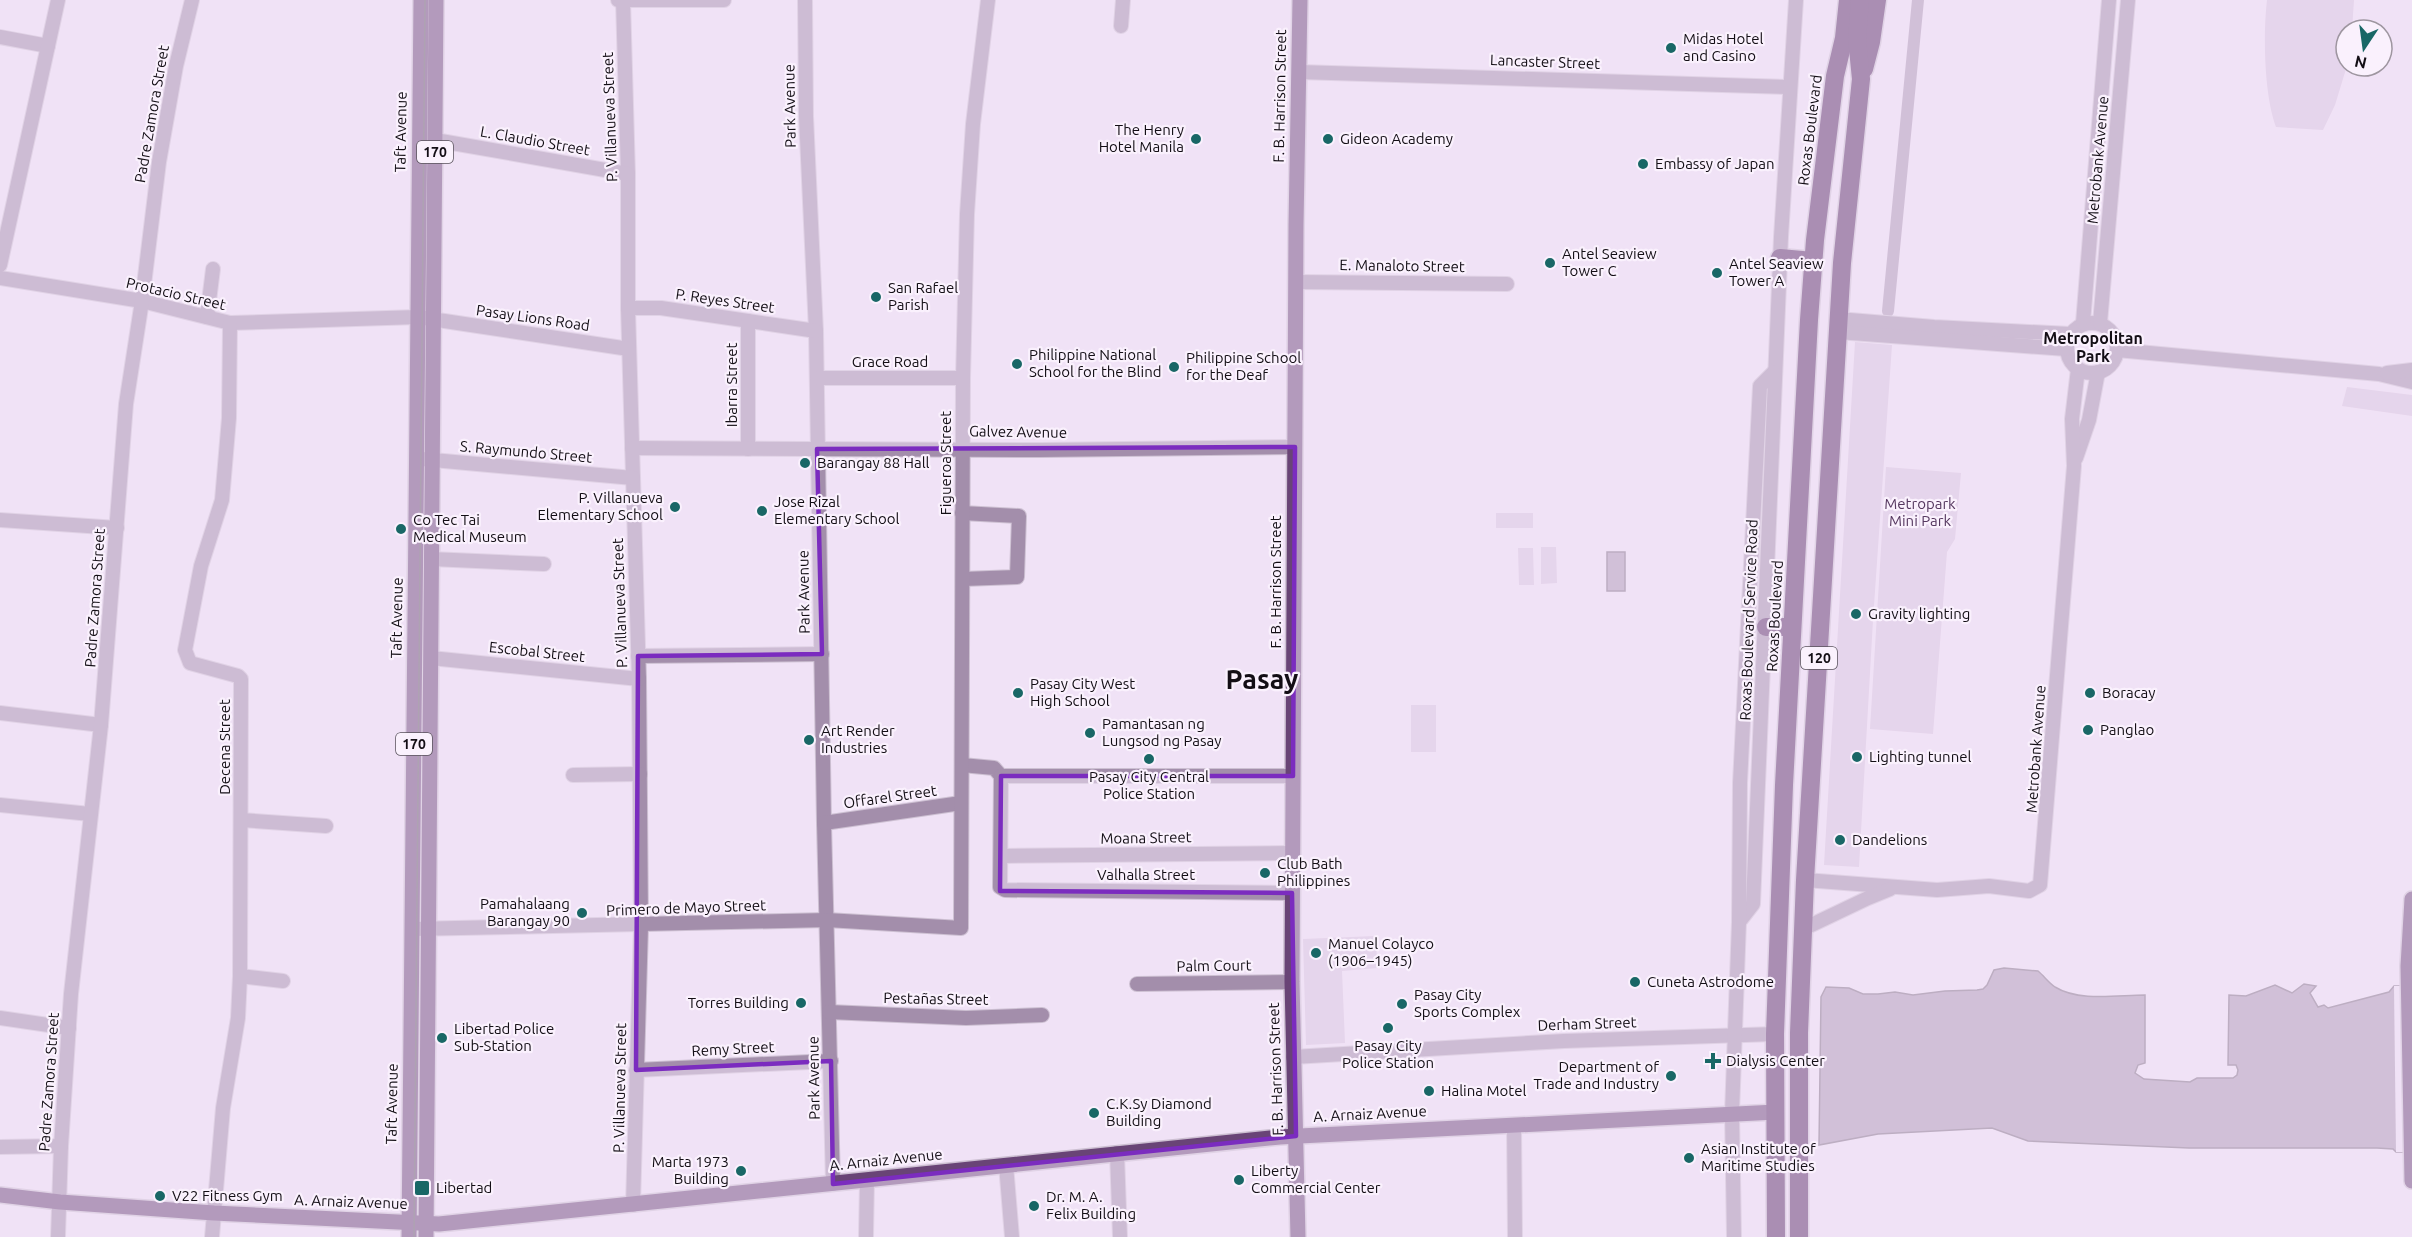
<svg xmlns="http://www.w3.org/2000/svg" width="2412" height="1237" viewBox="0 0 2412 1237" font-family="Ubuntu,sans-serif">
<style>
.green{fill:#d8c5df}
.water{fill:#ac98b4;stroke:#7e6f84;stroke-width:1.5}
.pier{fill:#f0e2f6}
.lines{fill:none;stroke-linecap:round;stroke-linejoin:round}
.canal{stroke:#ac98b4;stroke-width:12}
.minor-casing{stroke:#cdc0d2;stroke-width:16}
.major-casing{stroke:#cdc0d2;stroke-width:18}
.highway-casing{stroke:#cdc0d2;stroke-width:21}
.minor{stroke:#a38eab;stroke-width:14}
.major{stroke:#694476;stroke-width:15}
.highway{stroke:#542962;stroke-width:18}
.tram{stroke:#5e5661;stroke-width:1.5}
.marked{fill:none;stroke:#7b2cbf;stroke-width:4.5;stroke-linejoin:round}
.poi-dot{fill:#196766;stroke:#faf1fd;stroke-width:2}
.labels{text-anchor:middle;stroke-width:4.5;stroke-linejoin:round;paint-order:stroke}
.shield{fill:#faf1fd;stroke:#58525b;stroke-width:1.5}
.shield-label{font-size:14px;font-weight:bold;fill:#130e15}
.poi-label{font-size:15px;fill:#130e15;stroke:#faf1fd;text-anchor:start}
.street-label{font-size:15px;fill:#130e15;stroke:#faf1fd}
.park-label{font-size:15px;fill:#563860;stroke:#faf1fd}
.neighbourhood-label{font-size:16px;font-weight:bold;fill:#130e15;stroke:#faf1fd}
.town-label{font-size:27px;font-weight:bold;fill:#130e15;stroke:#faf1fd}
</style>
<rect width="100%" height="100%" fill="#f0e2f6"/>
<g class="green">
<path d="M 2267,0 L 2354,0 L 2352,30 L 2346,30 L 2346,69 L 2335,105 L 2323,130 L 2276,127 C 2264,94 2263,35 2267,0 Z"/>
<polygon points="1855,342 1892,345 1873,620 1859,867 1824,865"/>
<polygon points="2347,387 2412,395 2412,416 2342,406"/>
<polygon points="1886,467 1961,473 1955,539 1947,552 1933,734 1870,729"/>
<rect x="1496" y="513" width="37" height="15"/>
<polygon points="1541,547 1556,547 1557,583 1541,584"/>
<polygon points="1518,548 1533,548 1534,585 1519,585"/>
<rect x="1411" y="705" width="25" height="47"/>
<polygon points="1375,936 1378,968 1342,971 1345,1043 1306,1045 1303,939"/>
</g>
<g class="water">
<rect x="1607" y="552" width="18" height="39"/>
<path d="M 2004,968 L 2038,971 C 2044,976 2049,983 2055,987 C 2079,1002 2118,995 2145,995 L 2145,1063 L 2138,1065 L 2135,1073 L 2144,1079 L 2190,1082 L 2197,1078 L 2233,1078 L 2237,1075 L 2238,1070 L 2236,1065 L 2228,1065 L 2229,995 L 2246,996 L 2275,985 L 2292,993 L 2304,984 L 2316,986 L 2310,993 L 2318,1007 L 2324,1005 L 2328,1008 L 2389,992 L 2394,986 L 2412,986 L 2412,1152 L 2396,1152 L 2393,1149 L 2377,1148 L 2189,1148 L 2028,1141 L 1992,1128 L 1878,1134 L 1819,1145 L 1821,997 L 1826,987 L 1849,988 L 1863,994 L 1878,994 L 1895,992 L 1913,995 L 1945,991 L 1977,990 L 1983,989 L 1987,985 L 1994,970 Z"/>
</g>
<polygon class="pier" points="2394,986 2412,986 2412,1152 2396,1152"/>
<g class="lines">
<polyline class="canal" points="1888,311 1918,0"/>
<g class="minor-casing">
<g id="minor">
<polyline points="618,0 724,0"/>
<polyline points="623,0 628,174 628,308 639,679 641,926 633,1205"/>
<polyline points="805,0 806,116 816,331 824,823 833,1184"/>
<polyline points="1121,26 1123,0"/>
<polyline points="0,37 48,46"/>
<polyline points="1299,72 1790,87"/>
<polyline points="435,140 628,174"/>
<polyline points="0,265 58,0"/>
<polyline points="0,278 142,301 230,323 418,317 629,349"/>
<polyline points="1296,282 1507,284"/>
<polyline points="628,308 661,308 816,331"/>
<polyline points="207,317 213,269"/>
<polyline points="1838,319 1934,327 2070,334"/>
<polyline points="748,321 748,449"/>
<circle cx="2092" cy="348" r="25"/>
<polyline points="2083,323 2109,0"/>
<polyline points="2100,323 2128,0"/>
<polyline points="1838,332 2066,349"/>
<polyline points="2117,350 2379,374 2412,382"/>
<polyline points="2387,373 2412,370"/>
<polyline points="817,378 963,378"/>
<polyline points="632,448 1040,450 1295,447"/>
<polyline points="2076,458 2089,420 2098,372"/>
<polyline points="422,459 633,478"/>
<polyline points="962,513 1019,516 1017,577 963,579"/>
<polyline points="0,520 117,528"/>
<polyline points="431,559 544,564"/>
<polyline points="638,656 822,654"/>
<polyline points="431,658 639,679"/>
<polyline points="0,713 101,725"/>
<polyline points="962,765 994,768 1001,776"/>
<polyline points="573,775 640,774"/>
<polyline points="1001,776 1000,887 1005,890 1292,893"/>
<polyline points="1001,776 1293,776"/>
<polyline points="0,805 90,814"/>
<polyline points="241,820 326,826"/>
<polyline points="824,823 961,803"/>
<polyline points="1001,856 1292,853"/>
<polyline points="1805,880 1937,890 1989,886 2029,891 2040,885 2074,466 2072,419 2078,369"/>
<polyline points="1739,922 1753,904 1781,237 1796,0"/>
<polyline points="412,929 827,920 961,928 963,378 967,214 973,124 988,0"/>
<polyline points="1803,929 1868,898 1890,889"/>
<polyline points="240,976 283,981"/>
<polyline points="1137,984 1292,982"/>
<polyline points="829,1012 966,1018 1042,1015"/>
<polyline points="0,1018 69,1028"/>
<polyline points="1293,1057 1564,1041 1775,1034"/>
<polyline points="636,1070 831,1061"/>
<polyline points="1514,1125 1515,1237"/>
<polyline points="0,1147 61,1146"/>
<polyline points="1117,1153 1120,1237"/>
<polyline points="1006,1165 1012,1237"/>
<polyline points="58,1237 61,1146 71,994 101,725 126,404 142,301 159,162 176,66 192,0"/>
<polyline points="212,1237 223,1108 238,1018 240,976 241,679 238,676 190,663 185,650 201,566 222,500 229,418 230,323"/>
<polyline points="866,1237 867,1180"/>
<polyline points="1734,1237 1732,1113 1739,922 1740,783 1760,386 1774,372"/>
</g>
</g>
<g class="major-casing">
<g id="major">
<polyline points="2412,899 2408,966 2412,1181"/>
<polyline points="0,1195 60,1202 214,1213 439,1224 1280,1137 1776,1112"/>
<polyline points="409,1237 421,0"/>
<polyline points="426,1237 436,0"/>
<polyline points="1298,1237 1292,982 1296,225 1300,0"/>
</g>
</g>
<g class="highway-casing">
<g id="highway">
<polyline points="1864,69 1871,42 1877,0"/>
<polyline points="1780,258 1813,261"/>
<polyline points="1766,627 1792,627"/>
<polyline points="1776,1237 1775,1034 1784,785 1809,320 1815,240 1835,76 1844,38 1848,0"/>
<polyline points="1799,1237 1799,1033 1805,880 1842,263 1861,79 1857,39 1860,0"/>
</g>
</g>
<use href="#minor" class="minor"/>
<use href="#major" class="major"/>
<use href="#highway" class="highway"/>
<polyline class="tram" points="414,1237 425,0"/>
</g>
<path d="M0 0H2412V1237H0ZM 1295,447 L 1293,776 L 1001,776 L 1000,891 L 1292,893 L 1296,1136 L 833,1184 L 831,1061 L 636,1070 L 638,656 L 822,654 L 817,449 Z" fill="#f0e2f6" fill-opacity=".55" fill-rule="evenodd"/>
<path class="marked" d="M 1295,447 L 1293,776 L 1001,776 L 1000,891 L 1292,893 L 1296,1136 L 833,1184 L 831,1061 L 636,1070 L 638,656 L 822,654 L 817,449 Z"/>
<g class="poi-dot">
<circle cx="1671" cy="48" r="6"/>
<circle cx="1196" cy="139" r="6"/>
<circle cx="1328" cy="139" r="6"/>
<circle cx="1643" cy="164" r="6"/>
<circle cx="1550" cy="263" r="6"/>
<circle cx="1717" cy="273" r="6"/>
<circle cx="876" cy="297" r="6"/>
<circle cx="1017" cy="364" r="6"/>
<circle cx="1174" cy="367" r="6"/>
<circle cx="805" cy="463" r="6"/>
<circle cx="675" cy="507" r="6"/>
<circle cx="762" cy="511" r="6"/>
<circle cx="401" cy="529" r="6"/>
<circle cx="1856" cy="614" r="6"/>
<circle cx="1018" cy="693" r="6"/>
<circle cx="2090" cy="693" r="6"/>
<circle cx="2088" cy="730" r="6"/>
<circle cx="1090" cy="733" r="6"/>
<circle cx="809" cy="740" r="6"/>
<circle cx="1857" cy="757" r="6"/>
<circle cx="1149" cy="759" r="6"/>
<circle cx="1840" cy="840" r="6"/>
<circle cx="1265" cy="873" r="6"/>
<circle cx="582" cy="913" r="6"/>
<circle cx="1316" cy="953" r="6"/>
<circle cx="1635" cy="982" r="6"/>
<circle cx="801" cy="1003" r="6"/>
<circle cx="1402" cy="1004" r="6"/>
<circle cx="1388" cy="1028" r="6"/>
<circle cx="442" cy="1038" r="6"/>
<path d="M1710 1052h6v6h6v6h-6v6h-6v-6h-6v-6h6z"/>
<circle cx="1671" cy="1076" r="6"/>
<circle cx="1429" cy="1091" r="6"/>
<circle cx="1094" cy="1113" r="6"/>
<circle cx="1689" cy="1158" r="6"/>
<circle cx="741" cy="1171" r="6"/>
<circle cx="1239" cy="1180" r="6"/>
<rect x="414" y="1180" width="16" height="16" rx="3"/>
<circle cx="160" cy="1196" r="6"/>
<circle cx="1034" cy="1206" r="6"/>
</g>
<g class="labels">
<g class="shield">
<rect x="417" y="141" width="36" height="22" rx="4.5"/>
<rect x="1801" y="647" width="36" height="22" rx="4.5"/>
<rect x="396" y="733" width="36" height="22" rx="4.5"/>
</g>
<g class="shield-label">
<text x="435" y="157">170</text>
<text x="1819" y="663">120</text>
<text x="414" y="749">170</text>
</g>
<g class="poi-label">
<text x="1683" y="44">Midas Hotel<tspan x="1683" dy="17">and Casino</tspan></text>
<text x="1184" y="135" text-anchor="end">The Henry<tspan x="1184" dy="17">Hotel Manila</tspan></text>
<text x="1340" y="144">Gideon Academy</text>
<text x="1655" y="169">Embassy of Japan</text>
<text x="1562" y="259">Antel Seaview<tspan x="1562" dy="17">Tower C</tspan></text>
<text x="1729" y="269">Antel Seaview<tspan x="1729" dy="17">Tower A</tspan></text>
<text x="888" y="293">San Rafael<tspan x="888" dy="17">Parish</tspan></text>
<text x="1029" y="360">Philippine National<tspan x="1029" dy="17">School for the Blind</tspan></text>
<text x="1186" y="363">Philippine School<tspan x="1186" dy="17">for the Deaf</tspan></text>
<text x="817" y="468">Barangay 88 Hall</text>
<text x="663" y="503" text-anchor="end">P. Villanueva<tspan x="663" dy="17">Elementary School</tspan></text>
<text x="774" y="507">Jose Rizal<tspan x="774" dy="17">Elementary School</tspan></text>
<text x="413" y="525">Co Tec Tai<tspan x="413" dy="17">Medical Museum</tspan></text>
<text x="1868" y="619">Gravity lighting</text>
<text x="1030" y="689">Pasay City West<tspan x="1030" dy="17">High School</tspan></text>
<text x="2102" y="698">Boracay</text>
<text x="1102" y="729">Pamantasan ng<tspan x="1102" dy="17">Lungsod ng Pasay</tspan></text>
<text x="2100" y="735">Panglao</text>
<text x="821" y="736">Art Render<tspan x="821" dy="17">Industries</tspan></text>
<text x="1869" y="762">Lighting tunnel</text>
<text x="1149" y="782" text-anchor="middle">Pasay City Central<tspan x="1149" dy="17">Police Station</tspan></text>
<text x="1852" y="845">Dandelions</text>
<text x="1277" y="869">Club Bath<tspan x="1277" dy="17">Philippines</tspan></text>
<text x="570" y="909" text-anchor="end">Pamahalaang<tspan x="570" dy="17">Barangay 90</tspan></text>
<text x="1328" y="949">Manuel Colayco<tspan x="1328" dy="17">(1906–1945)</tspan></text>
<text x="1647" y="987">Cuneta Astrodome</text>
<text x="1414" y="1000">Pasay City<tspan x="1414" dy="17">Sports Complex</tspan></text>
<text x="789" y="1008" text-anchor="end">Torres Building</text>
<text x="454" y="1034">Libertad Police<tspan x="454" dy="17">Sub-Station</tspan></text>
<text x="1388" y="1051" text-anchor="middle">Pasay City<tspan x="1388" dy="17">Police Station</tspan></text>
<text x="1726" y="1066">Dialysis Center</text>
<text x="1659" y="1072" text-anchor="end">Department of<tspan x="1659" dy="17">Trade and Industry</tspan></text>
<text x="1441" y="1096">Halina Motel</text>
<text x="1106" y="1109">C.K.Sy Diamond<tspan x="1106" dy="17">Building</tspan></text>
<text x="1701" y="1154">Asian Institute of<tspan x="1701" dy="17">Maritime Studies</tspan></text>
<text x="729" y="1167" text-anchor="end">Marta 1973<tspan x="729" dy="17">Building</tspan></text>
<text x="1251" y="1176">Liberty<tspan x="1251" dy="17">Commercial Center</tspan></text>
<text x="436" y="1193">Libertad</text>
<text x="172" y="1201">V22 Fitness Gym</text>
<text x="1046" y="1202">Dr. M. A.<tspan x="1046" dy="17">Felix Building</tspan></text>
</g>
<g class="street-label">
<text transform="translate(1545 62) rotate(2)" y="5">Lancaster Street</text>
<text transform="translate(1280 96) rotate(-89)" y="5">F. B. Harrison Street</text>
<text transform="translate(790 106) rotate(-91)" y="5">Park Avenue</text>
<text transform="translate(152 114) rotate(-80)" y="5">Padre Zamora Street</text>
<text transform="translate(610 117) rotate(-92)" y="5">P. Villanueva Street</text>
<text transform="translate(1810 130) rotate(-83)" y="5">Roxas Boulevard</text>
<text transform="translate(401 132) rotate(-89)" y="5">Taft Avenue</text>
<text transform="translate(535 141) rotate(10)" y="5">L. Claudio Street</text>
<text transform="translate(2098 160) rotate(-85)" y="5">Metrobank Avenue</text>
<text transform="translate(1402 266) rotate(1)" y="5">E. Manaloto Street</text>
<text transform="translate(176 294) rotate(13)" y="5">Protacio Street</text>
<text transform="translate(725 301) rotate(8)" y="5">P. Reyes Street</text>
<text transform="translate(533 318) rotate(8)" y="5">Pasay Lions Road</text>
<text x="890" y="367">Grace Road</text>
<text transform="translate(732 385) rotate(-90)" y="5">Ibarra Street</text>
<text transform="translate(1018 432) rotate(1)" y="5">Galvez Avenue</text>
<text transform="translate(526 452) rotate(5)" y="5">S. Raymundo Street</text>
<text transform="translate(946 463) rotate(-90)" y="5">Figueroa Street</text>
<text transform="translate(1276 582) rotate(-90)" y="5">F. B. Harrison Street</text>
<text transform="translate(804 592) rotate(-91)" y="5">Park Avenue</text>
<text transform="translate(95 598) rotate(-86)" y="5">Padre Zamora Street</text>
<text transform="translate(620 603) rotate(-92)" y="5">P. Villanueva Street</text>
<text transform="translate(1775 616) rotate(-87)" y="5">Roxas Boulevard</text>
<text transform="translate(397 618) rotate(-89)" y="5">Taft Avenue</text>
<text transform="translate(1749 620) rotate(-88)" y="5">Roxas Boulevard Service Road</text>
<text transform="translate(537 652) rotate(6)" y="5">Escobal Street</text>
<text transform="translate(225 747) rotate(-90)" y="5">Decena Street</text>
<text transform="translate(2036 749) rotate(-86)" y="5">Metrobank Avenue</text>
<text transform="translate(890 797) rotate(-8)" y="5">Offarel Street</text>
<text transform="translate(1146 838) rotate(-1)" y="5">Moana Street</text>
<text x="1146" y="880">Valhalla Street</text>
<text transform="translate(686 908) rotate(-2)" y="5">Primero de Mayo Street</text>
<text transform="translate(1214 966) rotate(-1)" y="5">Palm Court</text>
<text transform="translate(936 999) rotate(1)" y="5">Pestañas Street</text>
<text transform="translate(1587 1024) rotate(-2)" y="5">Derham Street</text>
<text transform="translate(733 1049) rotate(-3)" y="5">Remy Street</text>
<text transform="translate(1276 1069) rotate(-92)" y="5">F. B. Harrison Street</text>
<text transform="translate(814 1078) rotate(-91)" y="5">Park Avenue</text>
<text transform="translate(49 1082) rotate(-86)" y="5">Padre Zamora Street</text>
<text transform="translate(620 1088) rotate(-89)" y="5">P. Villanueva Street</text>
<text transform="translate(392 1104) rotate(-89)" y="5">Taft Avenue</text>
<text transform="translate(1370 1114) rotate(-3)" y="5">A. Arnaiz Avenue</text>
<text transform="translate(886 1160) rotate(-6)" y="5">A. Arnaiz Avenue</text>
<text transform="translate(351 1202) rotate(2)" y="5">A. Arnaiz Avenue</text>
</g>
<g class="park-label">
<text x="1920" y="509">Metropark<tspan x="1920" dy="17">Mini Park</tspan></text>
</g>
<g class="neighbourhood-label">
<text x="2093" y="344">Metropolitan<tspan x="2093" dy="18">Park</tspan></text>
</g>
<g class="town-label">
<text x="1262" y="689">Pasay</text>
</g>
</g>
<g transform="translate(2364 48) rotate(193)"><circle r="28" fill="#faf1fd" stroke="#9e96a0" stroke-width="1.5"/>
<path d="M0-4.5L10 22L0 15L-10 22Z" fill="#196766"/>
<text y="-9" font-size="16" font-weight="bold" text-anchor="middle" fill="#130e15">N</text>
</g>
</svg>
